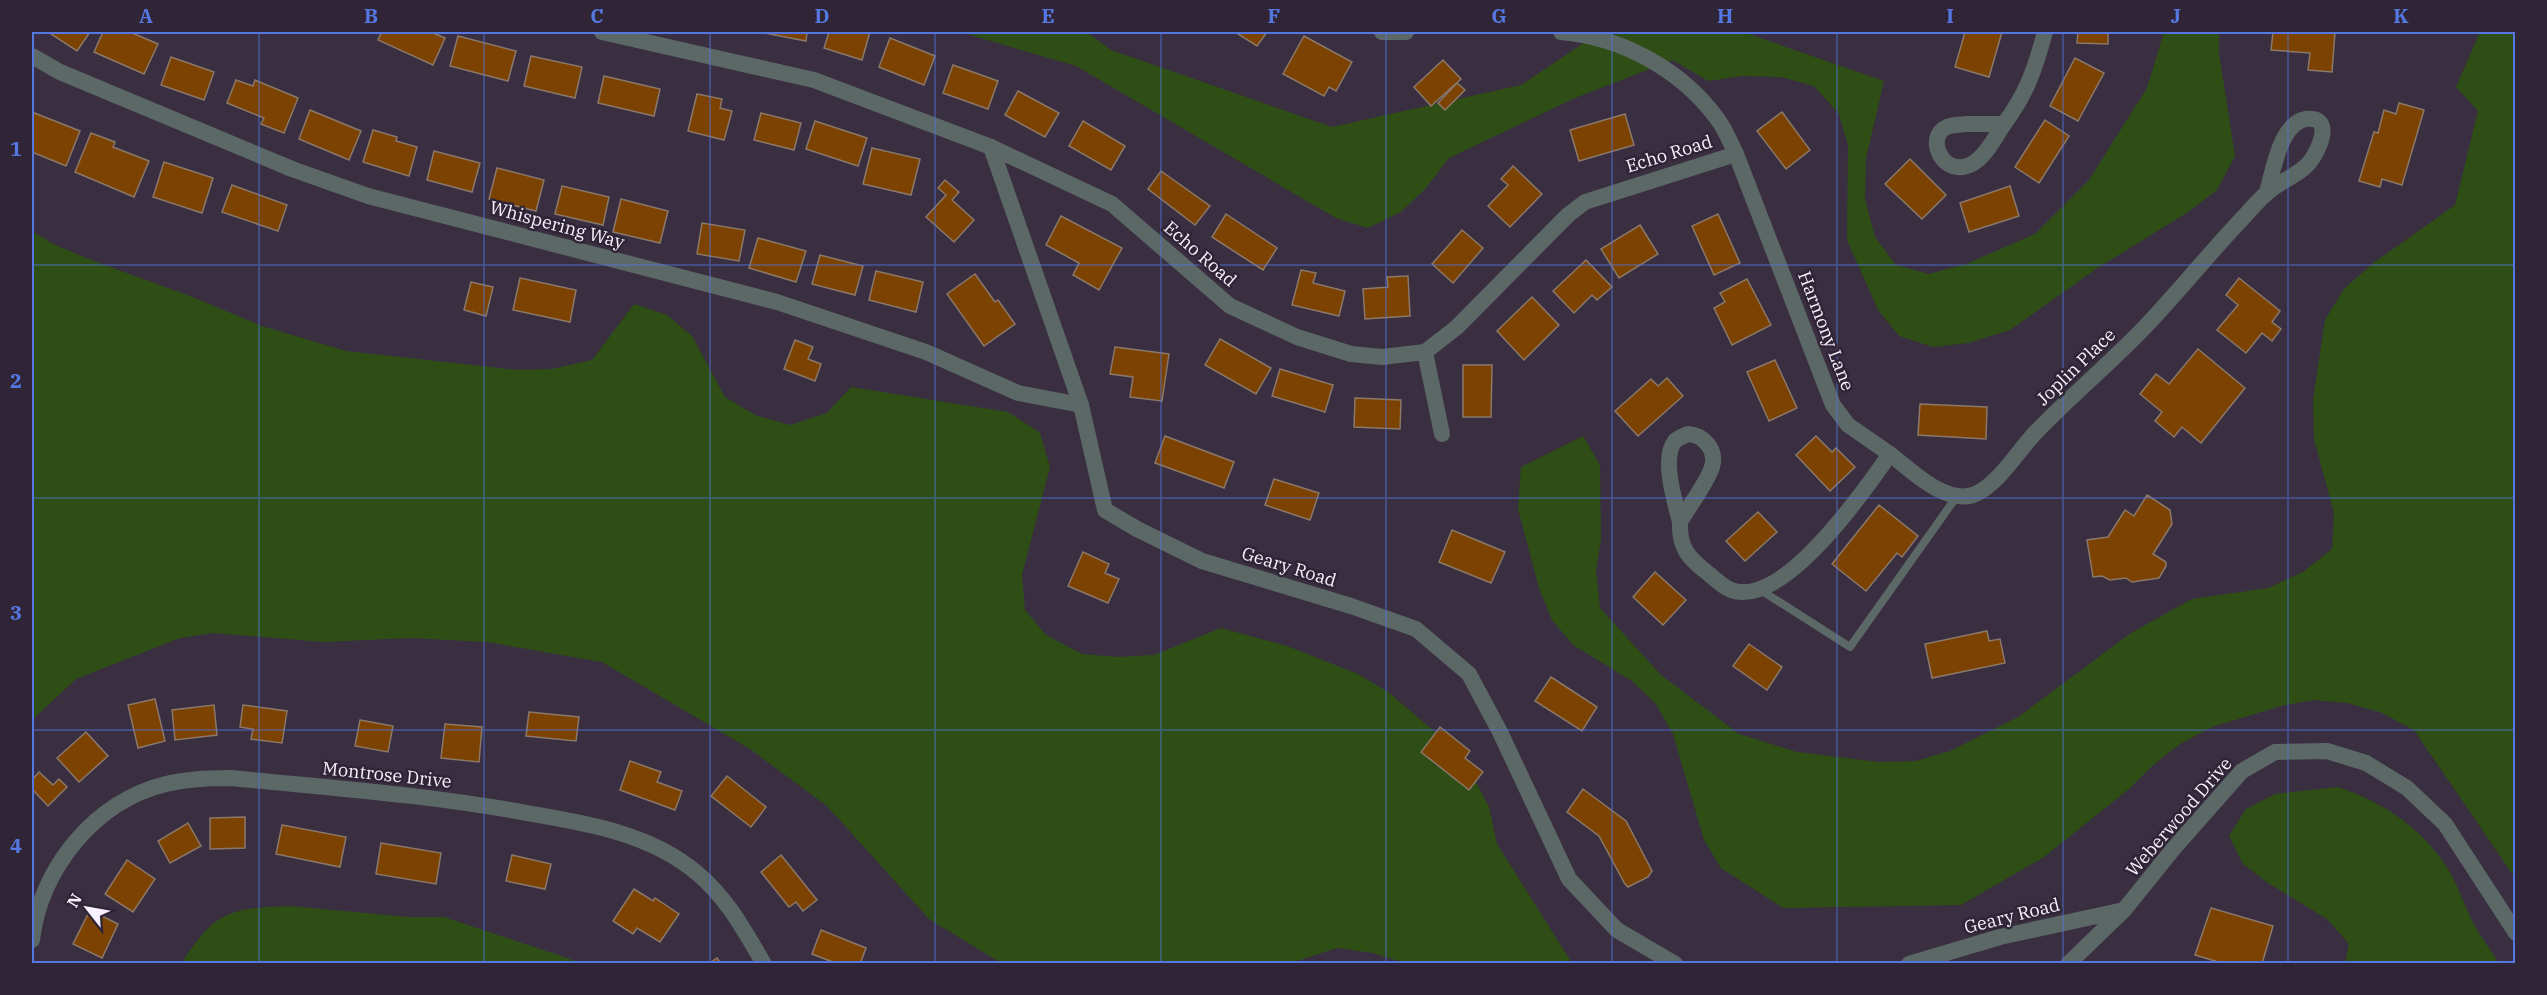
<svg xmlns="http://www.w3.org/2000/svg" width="2547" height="995" viewBox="0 0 2547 995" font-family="'IBM Plex Serif',serif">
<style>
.green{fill:#2e4e15}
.building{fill:#7b4201;stroke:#8c7869;stroke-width:1.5}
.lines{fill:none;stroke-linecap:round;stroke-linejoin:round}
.service{stroke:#5c6866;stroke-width:8}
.minor{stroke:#5c6866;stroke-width:16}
.tertiary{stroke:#5c6866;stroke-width:16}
.grid{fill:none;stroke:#5477e1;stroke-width:1.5;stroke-opacity:0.55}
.labels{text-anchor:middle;stroke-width:5;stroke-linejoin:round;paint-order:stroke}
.street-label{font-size:18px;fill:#f7f1fd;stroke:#2f2536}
.neatline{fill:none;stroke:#5477e1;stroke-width:2}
.grid-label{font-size:20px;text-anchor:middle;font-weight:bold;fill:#5477e1}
</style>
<rect width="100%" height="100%" fill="#392f41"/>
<g class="green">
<polygon points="960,32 1086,32 1111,50 1332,127 1521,85 1600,32 1743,32 1884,81 1866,158 1865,199 1875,237 1896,265 1929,274 1966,264 2035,234 2089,180 2147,88 2164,32 2219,32 2219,53 2235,156 2217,190 2188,212 2096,269 2010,330 1968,343 1933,347 1899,336 1878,310 1847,240 1848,145 1839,114 1814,86 1781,77 1743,76 1708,81 1673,60 1575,98 1449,158 1426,188 1401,212 1368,228 1336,218 1076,66"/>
<polygon points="2480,32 2516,32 2515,878 2414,730 2380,712 2347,703 2314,700 2281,706 2212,727 2180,744 2152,766 2129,789 2044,857 1961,905 1783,908 1721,868 1704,840 1673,734 1656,704 1632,681 1573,645 1552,620 1539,588 1518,509 1521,467 1583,436 1600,465 1601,539 1596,571 1600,608 1661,675 1739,734 1797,752 1879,762 1916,761 1950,751 2018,717 2131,633 2192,599 2268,588 2303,572 2332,549 2334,513 2314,439 2313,399 2325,320 2344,289 2372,264 2455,205 2478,111 2456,87"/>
<polygon points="32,231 53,244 91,260 190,296 262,326 346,351 517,370 552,369 592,360 634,304 667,315 692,336 725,397 755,415 790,425 827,413 851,387 1008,412 1040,433 1050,467 1022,575 1025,610 1046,635 1082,654 1119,657 1154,655 1221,628 1287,646 1358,674 1388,692 1448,743 1470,771 1489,807 1497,844 1572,963 1405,963 1373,953 1337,948 1288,964 1001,963 929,919 827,806 750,749 602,662 487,642 410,638 324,642 213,633 180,638 76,679 32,720"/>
<path d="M 2338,787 C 2380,801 2418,825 2444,863 C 2457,881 2464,905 2474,925 C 2482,938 2491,951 2499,963 L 2345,963 L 2349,944 L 2327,919 L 2268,883 L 2243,864 L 2229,836 L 2246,809 L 2275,794 Z"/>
<path d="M 290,906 L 408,917 L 444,917 L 582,963 L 182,963 C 214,911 231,908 290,906 Z"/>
</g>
<g class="building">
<polygon points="48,32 90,32 77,51"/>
<polygon points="103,32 130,32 158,44 144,74 94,52"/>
<polygon points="382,32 431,32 445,38 433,65 378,40"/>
<polygon points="760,32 807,32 806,41"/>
<polygon points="829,32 870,32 862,60 824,48"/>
<polygon points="1235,32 1267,32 1257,46"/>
<polygon points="1965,32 2002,32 1989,77 1955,67"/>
<polygon points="2078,32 2108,32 2108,44 2077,43"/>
<polygon points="2273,32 2335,32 2332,72 2308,70 2310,53 2271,50"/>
<polygon points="458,36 516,51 508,81 450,66"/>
<polygon points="1304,36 1352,62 1336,91 1329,87 1324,96 1283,74"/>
<polygon points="890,38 935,56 924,85 879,67"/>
<polygon points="531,56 582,67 575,98 524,86"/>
<polygon points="171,57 214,72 204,100 161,85"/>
<polygon points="2075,58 2104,73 2078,121 2050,106"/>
<polygon points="1443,60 1461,79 1431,106 1414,87"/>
<polygon points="953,65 998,81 988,109 943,93"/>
<polygon points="604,76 660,89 654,116 598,103"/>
<polygon points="236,80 253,86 255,80 298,98 284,133 261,124 264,118 227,103"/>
<polygon points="1457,83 1465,90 1445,110 1438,103"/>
<polygon points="1018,91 1059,113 1045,137 1005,115"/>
<polygon points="697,94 722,99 720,108 732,111 724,140 688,131"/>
<polygon points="2399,103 2424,110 2402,185 2382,179 2380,187 2359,181 2374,132 2378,133 2384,110 2396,114"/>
<polygon points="310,110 361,131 349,160 299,139"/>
<polygon points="32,112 80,131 66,166 32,152"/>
<polygon points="1782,112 1810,150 1786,169 1757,131"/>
<polygon points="761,113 801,123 794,150 754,140"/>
<polygon points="1625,114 1634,145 1579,161 1570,130"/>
<polygon points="2045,120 2069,136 2039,183 2015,167"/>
<polygon points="815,121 867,138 858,166 806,149"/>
<polygon points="1083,121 1125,146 1111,170 1069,146"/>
<polygon points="373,130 397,137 396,141 417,147 409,176 363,162"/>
<polygon points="91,133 115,142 113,147 149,161 134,197 75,172"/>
<polygon points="872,148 920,159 911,195 863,184"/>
<polygon points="434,151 480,163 472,192 427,180"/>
<polygon points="1910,159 1946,195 1922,219 1885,184"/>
<polygon points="164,162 213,178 202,213 153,197"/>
<polygon points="1513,166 1542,194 1510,227 1488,206 1508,185 1501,179"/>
<polygon points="497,168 544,180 536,211 489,199"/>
<polygon points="1161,171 1210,206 1195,225 1148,189"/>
<polygon points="945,180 959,192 952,200 974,220 954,242 926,217 946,195 938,188"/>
<polygon points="232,185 287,205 278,231 222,212"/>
<polygon points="562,186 609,197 603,225 555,214"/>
<polygon points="2010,186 2019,216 1969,232 1960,203"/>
<polygon points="621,199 668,211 660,243 613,232"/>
<polygon points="1226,214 1277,248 1263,270 1212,237"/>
<polygon points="1718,214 1740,263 1714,275 1692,226"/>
<polygon points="1061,216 1122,248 1099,290 1073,275 1079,263 1046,245"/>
<polygon points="702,223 745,230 739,261 697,254"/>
<polygon points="1640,225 1658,254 1619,278 1601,249"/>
<polygon points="1462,230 1483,248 1453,283 1432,264"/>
<polygon points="758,238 806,251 796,282 749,268"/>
<polygon points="820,255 863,266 855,295 812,284"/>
<polygon points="1586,260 1612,287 1597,300 1592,295 1574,313 1553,291"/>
<polygon points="1301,270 1316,273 1313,283 1345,291 1339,316 1292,305"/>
<polygon points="876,271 923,282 916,312 869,300"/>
<polygon points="975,274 995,302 998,300 1015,324 984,346 947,294"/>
<polygon points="1408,276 1410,316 1365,319 1363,289 1388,287 1387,277"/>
<polygon points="520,278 576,290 570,322 513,310"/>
<polygon points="2239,278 2280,311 2272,322 2281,329 2272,341 2262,333 2246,353 2217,330 2238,305 2226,295"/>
<polygon points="1747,279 1771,325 1732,345 1714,308 1725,302 1720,293"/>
<polygon points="471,282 493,287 486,316 464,310"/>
<polygon points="1532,297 1559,325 1524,360 1497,331"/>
<polygon points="1220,339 1271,368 1256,394 1205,365"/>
<polygon points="795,340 813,347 808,359 821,364 815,381 784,369"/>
<polygon points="1115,347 1169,354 1162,401 1130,397 1133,377 1110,374"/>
<polygon points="2198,349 2245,388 2201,443 2182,427 2174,437 2155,421 2162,412 2140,394 2156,374 2169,384"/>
<polygon points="1775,360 1797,408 1769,421 1747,372"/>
<polygon points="1463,365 1492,365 1491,417 1463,417"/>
<polygon points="1280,369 1333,385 1325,412 1272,396"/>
<polygon points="1667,378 1683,396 1638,436 1615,411 1651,379 1658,386"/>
<polygon points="1355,398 1401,400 1400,429 1354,427"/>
<polygon points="1920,404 1987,407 1986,439 1918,435"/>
<polygon points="1165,436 1234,462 1224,488 1155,463"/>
<polygon points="1816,436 1832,452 1836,448 1855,467 1830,491 1796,455"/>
<polygon points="1274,479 1319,493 1310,520 1265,505"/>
<polygon points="2147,495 2170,510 2172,524 2153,554 2166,562 2166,566 2159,578 2132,582 2126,578 2110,580 2102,576 2093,577 2087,540 2108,537 2125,510 2134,516"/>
<polygon points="1879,505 1918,536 1902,557 1897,553 1866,591 1832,564"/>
<polygon points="1758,512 1777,532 1745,561 1726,541"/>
<polygon points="1452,530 1505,552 1491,583 1439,562"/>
<polygon points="1083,552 1109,564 1105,573 1119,579 1108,603 1068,586"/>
<polygon points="1655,572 1686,600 1663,625 1633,597"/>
<polygon points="1987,631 1989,641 2000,639 2005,663 1932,678 1925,644"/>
<polygon points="1749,644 1782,667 1767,690 1733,666"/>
<polygon points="1551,677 1597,707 1582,731 1535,701"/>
<polygon points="155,699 165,741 138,748 128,705"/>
<polygon points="214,705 217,735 175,740 172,710"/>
<polygon points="243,705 287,711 282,743 251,739 253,729 240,727"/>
<polygon points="529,712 579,717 576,741 526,736"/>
<polygon points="360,720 393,726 388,752 355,746"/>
<polygon points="445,724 482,727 479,762 441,758"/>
<polygon points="1440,727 1470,751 1465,758 1483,772 1469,790 1421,752"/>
<polygon points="86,732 108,756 79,782 57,758"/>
<polygon points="630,761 661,772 657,782 682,791 675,810 620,790"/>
<polygon points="39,772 53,785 59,779 67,787 48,806 32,789 32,780"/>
<polygon points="727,776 766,807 751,827 711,796"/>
<polygon points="1583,789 1626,821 1652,871 1648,877 1628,887 1625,884 1599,836 1567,812"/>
<polygon points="245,817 245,848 210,849 210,818"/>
<polygon points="188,823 201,846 170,863 158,841"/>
<polygon points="282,825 346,837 340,867 276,854"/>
<polygon points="381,843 441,853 436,884 376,874"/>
<polygon points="512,855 551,864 545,889 506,881"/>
<polygon points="781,855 817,900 803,911 796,902 789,907 761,872"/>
<polygon points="127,860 155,879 133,912 105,894"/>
<polygon points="634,889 653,901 655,898 679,914 660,942 637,928 633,934 613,921"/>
<polygon points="2211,908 2273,926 2262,964 2225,964 2195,955"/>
<polygon points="90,910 118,924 102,958 73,944"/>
<polygon points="821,930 866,948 860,964 838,964 812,954"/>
<polygon points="717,958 721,964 708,964"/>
</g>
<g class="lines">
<polyline class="service" points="1759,589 1850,647 1957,496"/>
<g class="minor">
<polyline points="602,32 814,80 991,147 1112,204 1230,306 1297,337 1351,354 1382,357 1425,352 1457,327 1568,215 1585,202 1736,154"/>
<polyline points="1382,32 1406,32"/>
<path d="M 1561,32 C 1621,37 1680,69 1716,117 C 1725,128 1730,142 1736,154 L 1833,405 L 1848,425 L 1890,454 C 1865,490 1783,609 1731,590 C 1723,587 1715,579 1709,574 C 1688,558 1679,548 1680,522"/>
<polyline points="32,56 60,72 292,169 368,196 777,302 926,352 1018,393 1081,405"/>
<path d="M 1965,124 L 2004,124 C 1995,137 1986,156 1972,164 C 1943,179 1924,137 1947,127 C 1951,125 1960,125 1965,124 Z"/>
<path d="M 2004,124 C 2027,93 2035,69 2045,32"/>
<polyline points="991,147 1081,405 1105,510 1137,529 1202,561 1351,606 1416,629 1469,674 1500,732 1569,879 1617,930 1675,964"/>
<polyline points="1425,352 1442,434"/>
<path d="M 1688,434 C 1704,435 1717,450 1712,467 C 1708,481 1688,508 1680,522 C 1675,502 1661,458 1675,441 C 1678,438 1684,436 1688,434 Z"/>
<path d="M 1890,454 C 1911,470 1944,504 1973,495 C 1997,487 2019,449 2037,431 C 2071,396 2108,365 2142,330 C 2176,295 2206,257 2239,222 C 2249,212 2257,201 2268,192 C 2279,182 2294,177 2305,167 C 2317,157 2337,115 2306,119 C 2280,123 2273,172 2267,192"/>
<polyline points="1909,964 2000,937 2124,910"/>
</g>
<g class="tertiary">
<path d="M 32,940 C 40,869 95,801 166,784 C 187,779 209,778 231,778 C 331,788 433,795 532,814 C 590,824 651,834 697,873 C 727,898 744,930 764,964"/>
<polyline points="2068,964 2124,910 2174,848 2242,771 2275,752 2327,751 2366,763 2407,788 2445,824 2516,933"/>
</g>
</g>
<path class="grid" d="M 259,32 L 259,964M 484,32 L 484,964M 710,32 L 710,964M 935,32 L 935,964M 1161,32 L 1161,964M 1386,32 L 1386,964M 1612,32 L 1612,964M 1837,32 L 1837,964M 2063,32 L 2063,964M 2288,32 L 2288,964M 32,265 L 2516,265M 32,498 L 2516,498M 32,730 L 2516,730"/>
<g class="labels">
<g class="street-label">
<text transform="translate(1669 154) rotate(-17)" y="6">Echo Road</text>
<text transform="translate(557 225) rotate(15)" y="6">Whispering Way</text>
<text transform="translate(1200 254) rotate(41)" y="6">Echo Road</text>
<text transform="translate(1826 331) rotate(69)" y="6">Harmony Lane</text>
<text transform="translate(2076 367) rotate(-44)" y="6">Joplin Place</text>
<text transform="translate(1289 567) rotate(17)" y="6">Geary Road</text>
<text transform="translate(387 775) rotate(6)" y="6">Montrose Drive</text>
<text transform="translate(2179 817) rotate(-49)" y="6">Weberwood Drive</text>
<text transform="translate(2012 916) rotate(-14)" y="6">Geary Road</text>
</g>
</g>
<rect width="2547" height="995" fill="none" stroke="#2f2536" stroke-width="66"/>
<g transform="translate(87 908) rotate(301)" stroke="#2f2536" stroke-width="4.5" paint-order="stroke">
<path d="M0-4.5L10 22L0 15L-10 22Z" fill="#f7f1fd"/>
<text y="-9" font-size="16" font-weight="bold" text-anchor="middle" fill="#f7f1fd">N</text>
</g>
<rect x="33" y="33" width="2481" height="929" class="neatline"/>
<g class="grid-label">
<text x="146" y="23">A</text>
<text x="371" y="23">B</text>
<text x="597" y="23">C</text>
<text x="822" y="23">D</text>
<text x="1048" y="23">E</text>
<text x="1274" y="23">F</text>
<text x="1499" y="23">G</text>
<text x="1725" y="23">H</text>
<text x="1950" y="23">I</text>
<text x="2176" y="23">J</text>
<text x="2401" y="23">K</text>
<text x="16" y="156">1</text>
<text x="16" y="388">2</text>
<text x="16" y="620">3</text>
<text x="16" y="853">4</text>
</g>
</svg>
